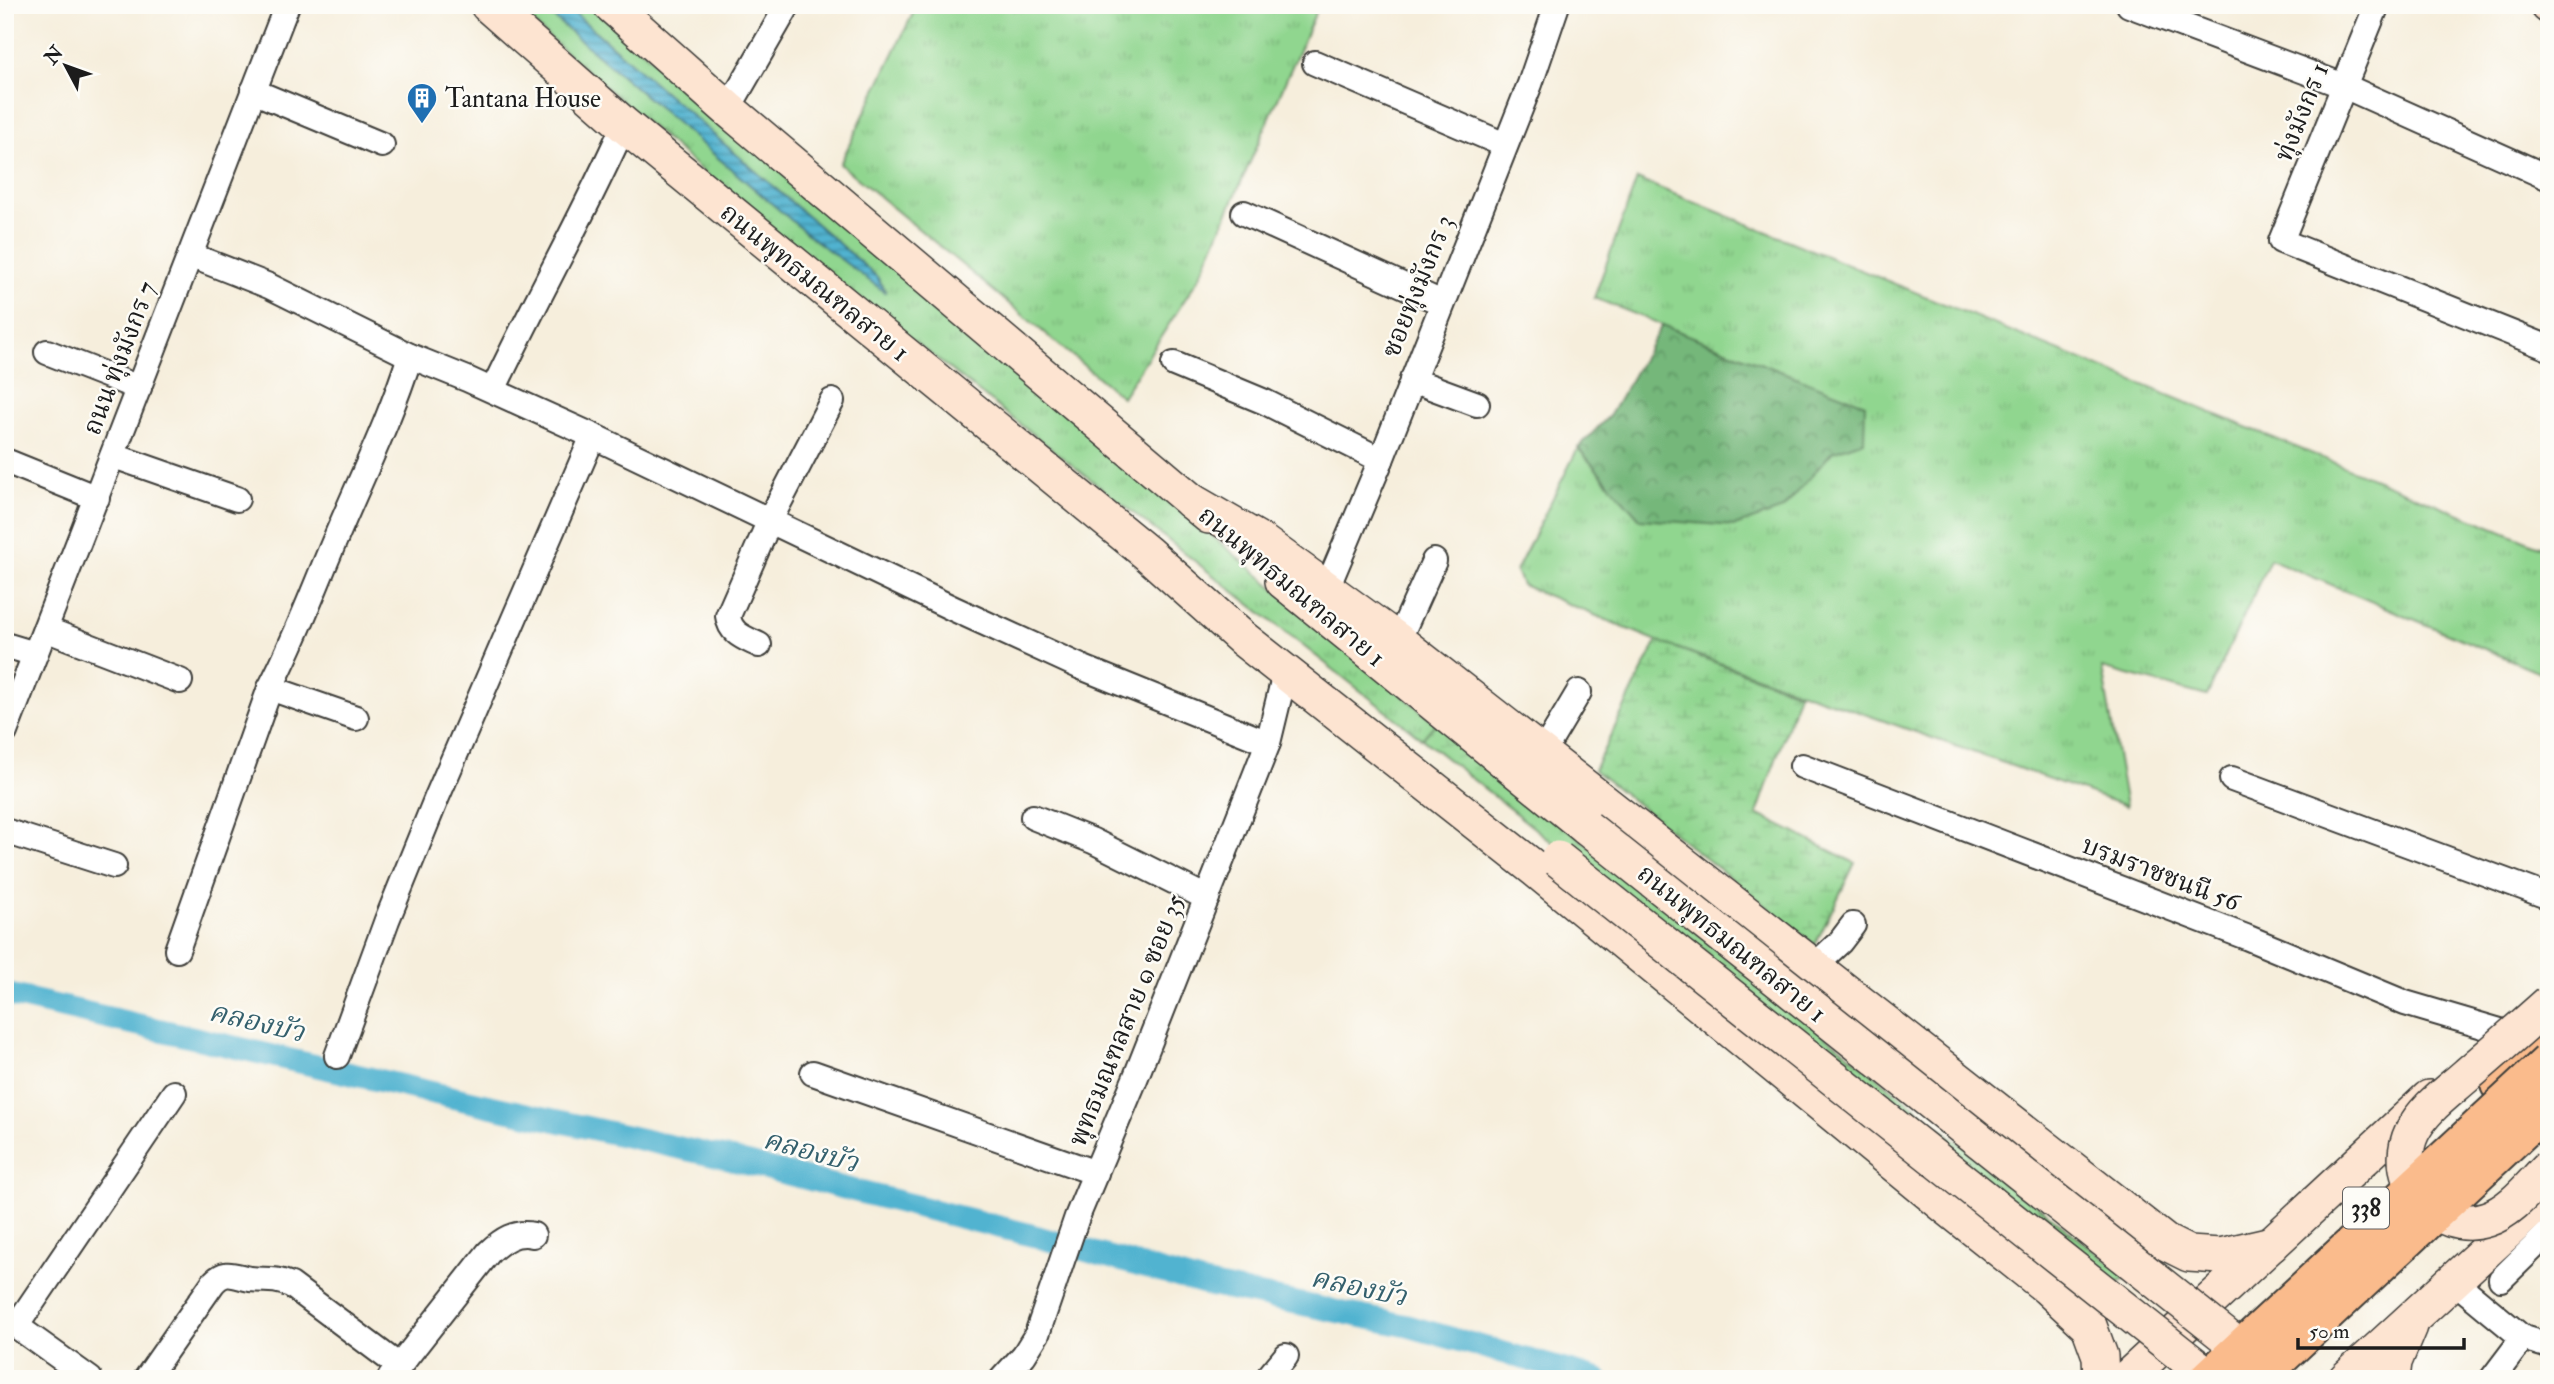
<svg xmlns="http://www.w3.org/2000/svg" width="2554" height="1384" viewBox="0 0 2554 1384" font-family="'IM FELL Double Pica','Noto Serif Thai',serif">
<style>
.grass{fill:url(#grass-tufts);stroke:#567956;stroke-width:2}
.forest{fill:url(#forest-crowns);stroke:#486a4b;stroke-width:2}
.wetland{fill:url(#wetland-marsh);stroke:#567956;stroke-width:2}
.water{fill:url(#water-rules);stroke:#366876;stroke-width:2}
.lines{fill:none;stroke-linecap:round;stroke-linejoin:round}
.canal{stroke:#51b3d0;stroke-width:23}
.street-casing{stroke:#3d3c39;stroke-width:28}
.secondary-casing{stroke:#3d3c39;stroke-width:38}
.primary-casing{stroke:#3d3c39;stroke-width:42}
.street{stroke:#fff;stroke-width:24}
.secondary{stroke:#fde4d1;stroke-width:35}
.primary{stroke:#fabb8c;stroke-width:38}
.secondary-bridge-casing{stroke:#3d3c39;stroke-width:38;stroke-linecap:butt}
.primary-bridge-casing{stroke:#3d3c39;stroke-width:42;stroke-linecap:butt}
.secondary-bridge{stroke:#fde4d1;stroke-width:35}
.primary-bridge{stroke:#fabb8c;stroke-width:38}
.labels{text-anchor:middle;stroke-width:5;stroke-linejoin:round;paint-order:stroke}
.shield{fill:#fdfcf7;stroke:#605f5e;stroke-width:2}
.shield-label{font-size:24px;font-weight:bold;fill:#1c1c1c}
.poi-label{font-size:26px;fill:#1c1c1c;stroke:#fdfcf7;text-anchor:start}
.street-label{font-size:26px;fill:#1c1c1c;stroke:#fdfcf7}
.water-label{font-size:28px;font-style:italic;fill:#34606d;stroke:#fdfcf7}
</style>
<defs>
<pattern id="grass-tufts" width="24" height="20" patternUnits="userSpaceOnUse" patternTransform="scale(1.75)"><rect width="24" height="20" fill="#90d68f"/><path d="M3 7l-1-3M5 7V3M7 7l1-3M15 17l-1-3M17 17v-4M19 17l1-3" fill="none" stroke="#7cb77b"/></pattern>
<pattern id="forest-crowns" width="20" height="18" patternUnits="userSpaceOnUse" patternTransform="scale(1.75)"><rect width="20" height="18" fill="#74b77a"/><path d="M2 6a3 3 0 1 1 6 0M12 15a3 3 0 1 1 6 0" fill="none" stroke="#5e9463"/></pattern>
<pattern id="wetland-marsh" width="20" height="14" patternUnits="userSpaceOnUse" patternTransform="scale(1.75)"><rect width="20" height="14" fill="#90d68f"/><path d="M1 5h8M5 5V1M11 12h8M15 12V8" fill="none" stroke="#7cb77b"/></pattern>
<pattern id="water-rules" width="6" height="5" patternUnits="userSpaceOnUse" patternTransform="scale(1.75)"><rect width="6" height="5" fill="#51b3d0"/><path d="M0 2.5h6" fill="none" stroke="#4291a8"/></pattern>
</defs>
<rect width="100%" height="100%" fill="#fdfcf7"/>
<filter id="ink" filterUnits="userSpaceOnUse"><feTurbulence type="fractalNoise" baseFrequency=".0143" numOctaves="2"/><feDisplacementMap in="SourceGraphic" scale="14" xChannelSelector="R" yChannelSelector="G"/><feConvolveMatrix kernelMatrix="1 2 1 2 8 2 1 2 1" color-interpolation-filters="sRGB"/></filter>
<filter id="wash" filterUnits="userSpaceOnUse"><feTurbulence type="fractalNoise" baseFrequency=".00686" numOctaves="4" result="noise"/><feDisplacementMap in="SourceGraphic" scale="28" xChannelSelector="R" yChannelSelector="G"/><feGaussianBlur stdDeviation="1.57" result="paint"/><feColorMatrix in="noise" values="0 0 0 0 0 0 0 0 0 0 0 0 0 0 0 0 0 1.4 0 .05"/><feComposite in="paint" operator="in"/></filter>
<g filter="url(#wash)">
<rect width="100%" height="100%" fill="#f6eedc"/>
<g class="grass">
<polygon points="512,5 539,5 811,237 885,292 877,277 565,5 590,5 918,290 1436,723 1422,739 749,212"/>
<polygon points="917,5 1319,5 1200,276 1122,397 840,164"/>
<polygon points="1637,179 2549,550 2549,676 2270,559 2207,696 2102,668 2126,806 1657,641 1522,585 1516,571 1578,448 1640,519 1783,509 1832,452 1864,404 1594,298"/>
</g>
<polygon class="forest" points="1662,325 1865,404 1864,441 1832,452 1783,509 1735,526 1640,519 1578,448 1610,415"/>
<g class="wetland">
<polygon points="1657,641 1799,693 1757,814 1855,863 1815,945 1594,770"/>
<polygon points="1436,723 2127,1277 2094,1295 1553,843 1422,739"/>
</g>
<polygon class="water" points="539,5 565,5 877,277 886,293 811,237"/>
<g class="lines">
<polyline class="canal" points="5,994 490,1106 725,1158 1031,1235 1204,1284 1408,1326 1597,1379"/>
</g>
</g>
<g filter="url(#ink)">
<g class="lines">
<g class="street-casing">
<g id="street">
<polyline points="2129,5 2344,86 2549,178"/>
<polyline points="2377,5 2281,241 2549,348"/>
<polyline points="1315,63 1505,145"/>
<polyline points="253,91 382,145"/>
<polyline points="728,109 788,5"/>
<polyline points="1244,213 1442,303"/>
<polyline points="190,255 269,286 410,356 467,379 593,436 952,608 1081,667 1268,743"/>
<polyline points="47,352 139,388"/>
<polyline points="1174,364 1265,402 1381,460"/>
<polyline points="1412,380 1477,404"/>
<path d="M 493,390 C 535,301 584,215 624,125"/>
<polyline points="114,456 237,499"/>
<polyline points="8,462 97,498"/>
<polyline points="1327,588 1381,460 1530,84 1557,5"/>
<polyline points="45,629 180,681"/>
<polyline points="1398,641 1434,561"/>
<polyline points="5,645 35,654"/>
<path d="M 759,645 C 745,638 730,634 728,616 L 770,520 L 832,401"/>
<polyline points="270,688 356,718"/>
<polyline points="5,732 287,5"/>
<polyline points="1542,754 1579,692"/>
<polyline points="1802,766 2246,937 2405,1003 2500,1031"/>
<polyline points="2232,779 2549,897"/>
<polyline points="1033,817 1093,841 1207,898"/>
<polyline points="5,831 114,866"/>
<path d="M 177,950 L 270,688 C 296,639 315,586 337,535 C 362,476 391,417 410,356"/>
<polyline points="1813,967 1840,942 1853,925"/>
<polyline points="337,1056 387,920 437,797 593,436"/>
<polyline points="813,1073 1096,1173"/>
<polyline points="2501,1279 2549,1232"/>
<polyline points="2454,1281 2523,1338 2492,1379"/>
<polyline points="5,1318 90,1379"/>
<polyline points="17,1325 174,1093"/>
<polyline points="2523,1338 2549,1346"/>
<path d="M 390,1378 L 489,1252 C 502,1240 515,1231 533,1235"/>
<path d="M 146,1379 L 213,1283 C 226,1269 234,1276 250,1279 C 268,1281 271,1277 291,1285 L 399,1366"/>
<polyline points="1002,1379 1024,1355 1037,1334 1077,1217 1135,1079 1268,743 1285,673"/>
<polyline points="1267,1379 1286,1356"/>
</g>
</g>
<g class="secondary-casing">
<g id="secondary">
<polyline points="488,5 624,125 1147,553 1242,638 1535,869 1943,1204 2047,1287 2089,1326 2100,1356 2101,1379"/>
<polyline points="611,5 728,109 1209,516"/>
<polyline points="2548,5 2549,6"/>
<polyline points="1191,501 1262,542 1398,641 2165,1242 2189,1254 2220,1256 2272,1244"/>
<polyline points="1283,581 1587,828"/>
<polyline points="2126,1379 2429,1098"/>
<polyline points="2346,1379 2549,1193"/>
<polyline points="2392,1379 2394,1362 2409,1326"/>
</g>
</g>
<g class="primary-casing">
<polyline id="primary" points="2500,1084 2549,1038"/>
</g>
<use href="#street" class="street"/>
<use href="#secondary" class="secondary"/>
<use href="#primary" class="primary"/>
<g class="secondary-bridge-casing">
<g id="secondary-bridge">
<polyline points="1587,828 2263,1366"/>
<polyline points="1558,859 2212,1379"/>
<path d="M 2549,1003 C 2522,1027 2495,1051 2468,1074 C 2448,1092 2424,1108 2412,1132 C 2389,1180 2437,1236 2487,1219 C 2512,1211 2531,1185 2549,1167"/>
</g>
</g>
<g class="primary-bridge-casing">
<g id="primary-bridge">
<polyline points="2209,1379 2549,1063"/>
<polyline points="2256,1379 2549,1105"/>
</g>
</g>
<use href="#secondary-bridge" class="secondary-bridge"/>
<use href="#primary-bridge" class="primary-bridge"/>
</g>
</g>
<defs>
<g id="building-pin" transform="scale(1.575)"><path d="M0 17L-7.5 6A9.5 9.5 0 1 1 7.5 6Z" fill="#1f6fb2" stroke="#fdfcf7"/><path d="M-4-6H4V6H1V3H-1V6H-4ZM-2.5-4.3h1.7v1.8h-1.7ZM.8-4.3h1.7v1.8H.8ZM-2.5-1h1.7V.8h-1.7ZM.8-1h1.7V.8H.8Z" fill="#fff"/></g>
</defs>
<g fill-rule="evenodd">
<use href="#building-pin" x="422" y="98"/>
</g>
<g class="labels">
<rect class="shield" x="2343" y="1187.5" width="46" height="41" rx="5"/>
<g class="shield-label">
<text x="2366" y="1216">338</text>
</g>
<g class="poi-label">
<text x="445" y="107">Tantana House</text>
</g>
<g class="street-label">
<text transform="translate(2301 112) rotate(-68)" y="9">ทุ่งมังกร 1</text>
<text transform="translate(815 282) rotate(39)" y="9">ถนนพุทธมณฑลสาย 1</text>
<text transform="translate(1417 286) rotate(-68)" y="9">ซอยทุ่งมังกร 3</text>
<text transform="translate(119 358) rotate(-69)" y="9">ถนน ทุ่งมังกร 7</text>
<text transform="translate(1292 586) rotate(40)" y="9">ถนนพุทธมณฑลสาย 1</text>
<text transform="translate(2161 873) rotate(21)" y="9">บรมราชชนนี 56</text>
<text transform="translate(1732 943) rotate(39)" y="9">ถนนพุทธมณฑลสาย 1</text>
<text transform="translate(1126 1020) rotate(-68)" y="9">พุทธมณฑลสาย ๑ ซอย 35</text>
</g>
<g class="water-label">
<text transform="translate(257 1021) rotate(13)" y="10">คลองบัว</text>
<text transform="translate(811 1150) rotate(15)" y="10">คลองบัว</text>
<text transform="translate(1359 1286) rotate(12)" y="10">คลองบัว</text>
</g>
</g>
<rect width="2554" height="1384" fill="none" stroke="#fdfcf7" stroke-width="28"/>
<g transform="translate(66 66) rotate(311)" stroke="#fdfcf7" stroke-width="5" paint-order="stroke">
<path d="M0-5L12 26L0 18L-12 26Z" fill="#1c1c1c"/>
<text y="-10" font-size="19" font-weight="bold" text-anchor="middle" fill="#1c1c1c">N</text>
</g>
<path d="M2298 1338v10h166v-10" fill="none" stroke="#1c1c1c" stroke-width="3.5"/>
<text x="2309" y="1338" font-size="21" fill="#1c1c1c" stroke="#fdfcf7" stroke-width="5" paint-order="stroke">50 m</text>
</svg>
